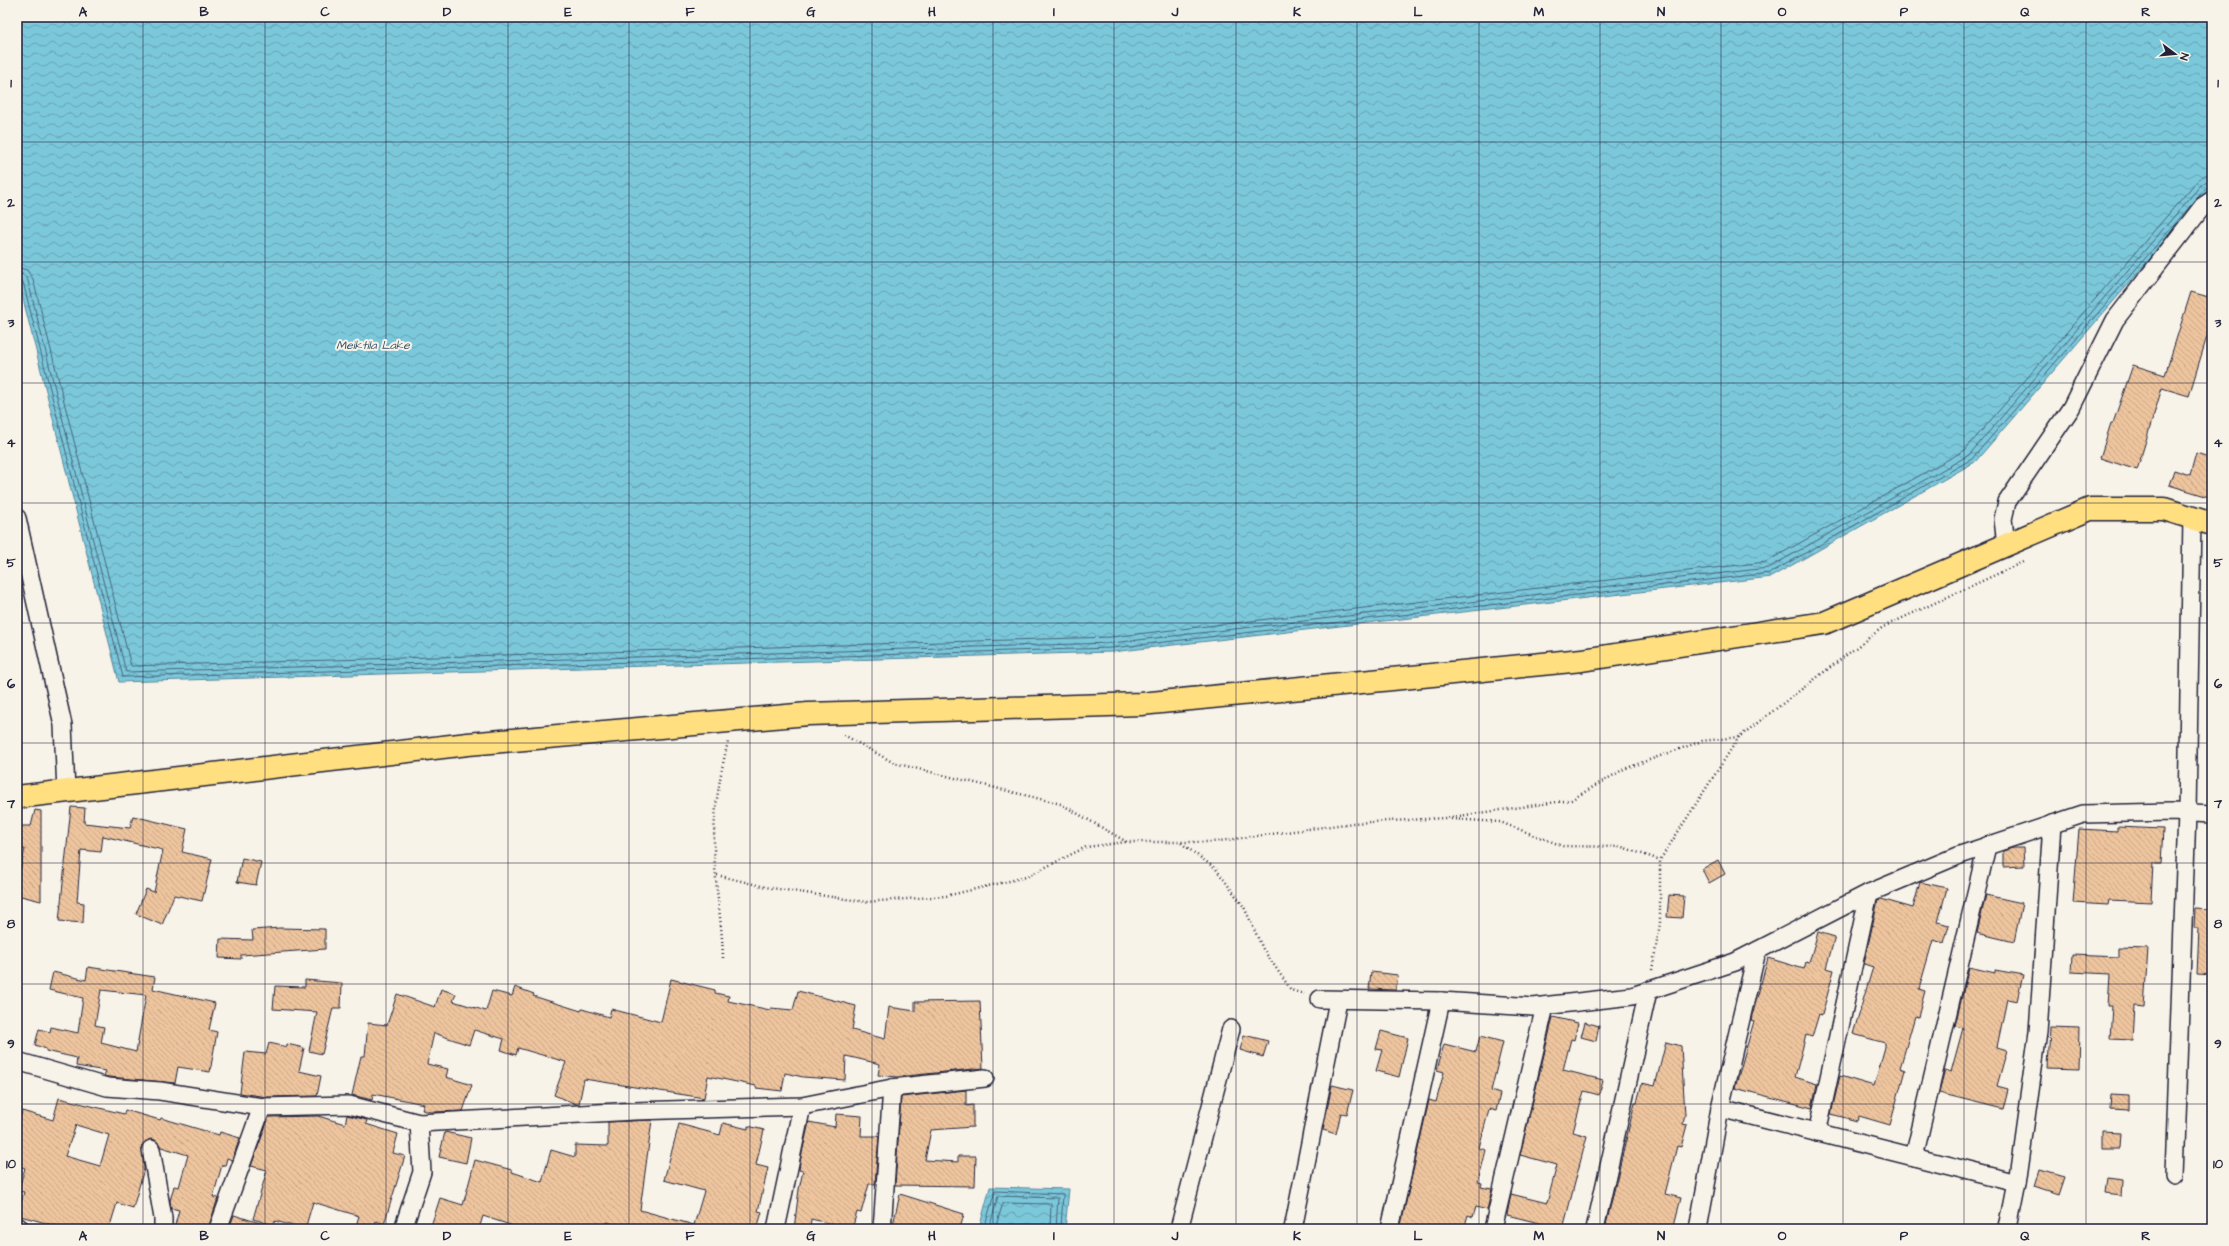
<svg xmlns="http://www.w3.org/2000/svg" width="2229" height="1246" viewBox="0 0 2229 1246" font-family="'Architects Daughter',sans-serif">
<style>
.water{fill:url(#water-waves);stroke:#58869b}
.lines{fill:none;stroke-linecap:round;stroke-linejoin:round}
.shore{stroke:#46647b;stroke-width:1}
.building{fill:url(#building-back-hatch);stroke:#22223b;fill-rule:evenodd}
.street-casing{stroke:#22223b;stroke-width:20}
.primary-casing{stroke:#22223b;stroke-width:25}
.path{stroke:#22223b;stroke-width:2.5;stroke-dasharray:1 3;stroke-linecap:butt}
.street{stroke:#f7f3e8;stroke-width:17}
.primary{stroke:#ffdf80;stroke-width:22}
.grid{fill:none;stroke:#22223b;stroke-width:1;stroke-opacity:0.55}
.labels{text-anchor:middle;stroke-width:4;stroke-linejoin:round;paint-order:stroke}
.water-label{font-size:12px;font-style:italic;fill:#3d546b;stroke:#f7f3e8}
.neatline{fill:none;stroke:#22223b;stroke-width:1.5}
.grid-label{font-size:13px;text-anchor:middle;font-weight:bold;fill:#22223b}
</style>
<defs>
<pattern id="water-waves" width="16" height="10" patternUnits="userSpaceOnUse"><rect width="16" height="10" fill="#7cc8db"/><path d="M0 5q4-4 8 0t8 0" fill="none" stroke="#65a2b3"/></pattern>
<pattern id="building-back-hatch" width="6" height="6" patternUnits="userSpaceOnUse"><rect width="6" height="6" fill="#edc49d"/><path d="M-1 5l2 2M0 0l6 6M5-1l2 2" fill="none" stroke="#cba888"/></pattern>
</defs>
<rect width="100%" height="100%" fill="#f7f3e8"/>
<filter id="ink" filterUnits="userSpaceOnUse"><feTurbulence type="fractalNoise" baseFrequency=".025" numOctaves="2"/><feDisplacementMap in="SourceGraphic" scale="8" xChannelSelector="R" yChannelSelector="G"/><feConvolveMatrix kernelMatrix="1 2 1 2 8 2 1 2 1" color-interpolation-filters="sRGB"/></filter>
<g filter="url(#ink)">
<g class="water">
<polygon points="17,17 2212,17 2212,187 1975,462 1771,577 1112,652 119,682 17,275"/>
<polygon points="990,1187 1069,1189 1065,1229 979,1229"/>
</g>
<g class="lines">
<g class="shore">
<polyline points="17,267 27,270 33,279 131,666 1111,637 1766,562 1965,450 2197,181 2204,175 2212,174"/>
<polyline points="17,273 24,275 28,281 126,672 1112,643 1768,568 1969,455 2201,185 2207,181 2212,180"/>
<polyline points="17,278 23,282 123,677 1112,648 1770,573 1972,459 2205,189 2212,185"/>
<polyline points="984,1229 995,1191 1063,1194 1061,1229"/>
<polyline points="989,1229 998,1196 1058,1198 1056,1229"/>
<polyline points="995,1229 1003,1203 1051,1204 1050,1229"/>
</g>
</g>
<g class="building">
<polygon points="2191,292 2212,298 2212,320 2189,396 2162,388 2137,470 2100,458 2111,423 2113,423 2133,365 2165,375"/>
<polygon points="2196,453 2212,458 2212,498 2169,485 2174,470 2190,475"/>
<polygon points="71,807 85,808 84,823 130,828 133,816 187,829 182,852 212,859 202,901 174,895 162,925 136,914 146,889 154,892 163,850 103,836 101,852 81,850 77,902 84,903 83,923 59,921"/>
<polygon points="35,810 41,811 41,901 17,895 17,884 25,849 17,849 17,826 31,826"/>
<polygon points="2117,827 2163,829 2161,863 2153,863 2151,902 2109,900 2108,905 2073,903 2079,829 2117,831"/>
<polygon points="2013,848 2023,848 2024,866 2003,867 2003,851"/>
<polygon points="242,858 261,862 256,885 237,882"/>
<polygon points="1718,860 1725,874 1709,883 1702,869"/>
<polygon points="1920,882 1947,888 1938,922 1949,925 1944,943 1933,940 1919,989 1925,991 1918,1017 1915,1016 1900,1068 1905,1070 1890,1125 1859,1116 1857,1121 1831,1114 1840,1076 1874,1086 1885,1047 1885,1043 1853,1034 1873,967 1864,964 1878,900 1881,899 1913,908"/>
<polygon points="1669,895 1684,896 1682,918 1667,917"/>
<polygon points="1986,895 2022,903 2014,942 1977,933"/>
<polygon points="2195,908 2212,909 2212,975 2197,974 2199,928 2194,928"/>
<polygon points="280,928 325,929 325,949 241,955 241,959 219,958 220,939 253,940 252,930"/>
<polygon points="1818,932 1835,937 1826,968 1834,970 1822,1015 1819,1014 1812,1037 1806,1035 1795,1077 1817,1084 1812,1108 1735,1088 1754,1021 1751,1020 1768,958 1804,969 1806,962 1809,963"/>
<polygon points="2119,947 2148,948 2144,1007 2134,1006 2132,1040 2110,1039 2112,1005 2108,1005 2110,974 2071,972 2072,955 2119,957"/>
<path d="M 88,967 L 155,977 L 153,989 L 215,1003 L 209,1030 L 217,1032 L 210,1072 L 178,1067 L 175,1083 L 109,1077 L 104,1076 L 106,1071 L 76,1066 L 77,1058 L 46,1051 L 46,1049 L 35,1045 L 39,1029 L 50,1032 L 51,1027 L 78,1033 L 83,998 L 49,990 L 53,972 L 86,980 ZM 101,990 L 146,995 L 136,1052 L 101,1043 L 104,1027 L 95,1025 Z"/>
<polygon points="1969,967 1995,973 1995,970 2023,975 2017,1001 2007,999 1997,1047 2007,1050 1997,1086 2008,1089 2003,1109 1939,1093 1945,1070 1951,1072 1963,1028 1955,1026"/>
<polygon points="1371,972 1398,975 1396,990 1369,989"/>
<polygon points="671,979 715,990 715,993 729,996 728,1001 770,1010 771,1008 793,1010 798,991 856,1006 852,1030 885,1039 889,1007 915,1011 915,1002 980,1001 983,1068 897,1077 878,1075 880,1064 846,1056 845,1080 803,1077 785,1073 782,1091 756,1088 756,1086 708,1076 704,1098 584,1079 579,1104 576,1104 554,1095 566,1062 518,1048 516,1055 501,1050 504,1039 474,1030 469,1045 434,1033 427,1064 448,1069 446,1077 472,1085 463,1111 431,1112 422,1110 424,1104 373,1094 372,1100 352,1095 361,1056 365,1056 368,1023 387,1025 397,994 435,1007 441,989 456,994 453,1001 486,1011 492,991 512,996 515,987 534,994 533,996 581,1011 582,1009 609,1017 611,1009 661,1022"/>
<polygon points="305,980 342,983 341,1008 333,1008 322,1054 309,1051 317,1012 273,1009 275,986 305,987"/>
<polygon points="1553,1017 1578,1023 1574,1040 1571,1039 1563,1070 1603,1080 1599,1095 1584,1091 1573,1132 1587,1136 1563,1229 1541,1229 1543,1224 1507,1215 1511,1194 1547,1203 1557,1165 1520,1155"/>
<polygon points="1585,1022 1599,1026 1596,1041 1581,1037"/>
<polygon points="2050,1028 2079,1029 2078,1069 2048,1068"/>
<polygon points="1381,1031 1408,1038 1399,1077 1376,1071 1382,1050 1376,1049"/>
<polygon points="1244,1035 1268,1041 1263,1057 1240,1050"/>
<polygon points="1480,1036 1503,1042 1491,1091 1500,1094 1496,1111 1489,1109 1479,1148 1486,1150 1478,1182 1482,1183 1481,1187 1492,1189 1487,1210 1476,1207 1473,1217 1468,1215 1464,1229 1400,1229 1429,1100 1436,1102 1444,1072 1437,1070 1444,1044 1476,1052"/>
<polygon points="1666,1042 1681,1046 1685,1115 1683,1124 1687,1125 1681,1147 1677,1146 1665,1194 1681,1198 1673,1229 1605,1229 1635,1102 1637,1102 1642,1083 1655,1086"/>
<polygon points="269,1043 287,1047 287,1044 304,1048 299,1071 321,1076 317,1096 267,1097 240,1093 245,1052 266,1054"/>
<polygon points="1332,1085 1353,1090 1347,1114 1341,1113 1336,1134 1323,1130"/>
<polygon points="966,1090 966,1106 973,1105 973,1127 931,1130 925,1160 958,1162 958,1156 976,1156 975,1186 895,1185 901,1097"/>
<polygon points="2110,1094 2128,1095 2128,1110 2109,1109"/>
<path d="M 59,1098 L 124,1114 L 125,1110 L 160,1120 L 161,1118 L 219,1135 L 220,1132 L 240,1138 L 232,1160 L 227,1158 L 225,1166 L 222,1165 L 213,1197 L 218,1198 L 208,1229 L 174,1229 L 179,1210 L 171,1208 L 170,1201 L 174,1186 L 179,1187 L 188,1155 L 161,1147 L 155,1140 L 150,1139 L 142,1146 L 144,1169 L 133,1208 L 117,1203 L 109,1229 L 59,1229 L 60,1227 L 17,1215 L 24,1192 L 18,1191 L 25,1168 L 17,1165 L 17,1129 L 22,1111 L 53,1120 ZM 76,1125 L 109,1135 L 100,1166 L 65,1156 Z"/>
<polygon points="836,1114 862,1116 861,1136 879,1136 875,1184 869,1184 861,1213 857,1212 852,1229 811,1219 810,1229 794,1229 799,1189 803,1171 799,1170 800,1162 809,1122 835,1127"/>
<polygon points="347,1115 367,1120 366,1124 398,1134 393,1153 405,1156 384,1224 376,1221 374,1229 355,1229 359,1216 313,1202 305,1229 275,1221 273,1225 253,1219 267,1170 251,1166 269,1117 318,1116 345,1124"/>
<polygon points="652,1120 640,1210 694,1225 704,1191 664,1180 679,1124 720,1135 723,1123 748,1129 748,1126 764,1130 756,1165 768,1168 758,1211 762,1212 757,1229 628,1229 607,1222 605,1229 512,1229 513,1226 483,1216 479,1229 430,1229 440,1198 463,1205 475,1160 512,1170 512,1172 542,1182 551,1150 575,1157 575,1145 608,1146 608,1122"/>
<polygon points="445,1132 471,1138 466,1163 439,1157"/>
<polygon points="2103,1133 2122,1134 2121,1148 2103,1148"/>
<polygon points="2039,1170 2064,1177 2058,1195 2034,1187"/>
<polygon points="2107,1178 2123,1180 2122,1195 2105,1193"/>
<polygon points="900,1194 964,1214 960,1229 892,1229"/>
<polygon points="234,1215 266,1225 265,1229 229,1229"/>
</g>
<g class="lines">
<g class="street-casing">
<g id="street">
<polyline points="17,518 63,725 66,791"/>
<polyline points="2006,545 2003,519 2007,502 2071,408 2115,320 2203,206 2212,200"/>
<polyline points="1320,999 1441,1001 1533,1007 1632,996 1735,962 1869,893 1957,856 2083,814 2172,812 2212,814"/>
<polyline points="17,1061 107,1087 160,1091 262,1107 349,1105 419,1123 634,1111 802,1106 892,1088 985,1078"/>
<polyline points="1720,1108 2017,1183"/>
<polyline points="1817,1133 1869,893"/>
<polyline points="151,1149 163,1218 163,1229"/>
<polyline points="1914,1157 1987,846"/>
<polyline points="2174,1175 2187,813 2192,518"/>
<polyline points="17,1226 21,1229"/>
<polyline points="218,1229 262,1107"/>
<polyline points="403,1229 422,1172 419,1123"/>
<polyline points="776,1229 802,1106"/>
<polyline points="882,1229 892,1088"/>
<polyline points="1179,1229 1231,1029"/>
<polyline points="1293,1229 1338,1001"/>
<polyline points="1390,1229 1441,1001"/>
<polyline points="1493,1229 1545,1006"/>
<polyline points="1595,1229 1648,991"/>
<polyline points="1698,1229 1720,1108 1757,951"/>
<polyline points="2008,1229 2017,1183 2038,1032 2052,824"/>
</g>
</g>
<g class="primary-casing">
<polyline id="primary" points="17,797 468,744 808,714 1141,704 1582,660 1824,623 2090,509 2164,509 2212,524"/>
</g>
<g class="path">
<polyline points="844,735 894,763 1061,804 1127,842 1212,842 1353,823 1445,818 1571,800 1624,769 1702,741 1739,737 1883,627 2023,562"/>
<polyline points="1451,819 1500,822 1563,846 1622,847 1660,860"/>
<polyline points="1181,843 1216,869 1244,907 1263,949 1291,990 1304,994"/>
<polyline points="717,875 765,887 866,902 946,896 1026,877 1086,847 1126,842"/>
<path d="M 723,958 C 722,919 714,881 714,842 C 714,809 720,774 728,742"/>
<polyline points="1652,970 1660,924 1660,860 1739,737"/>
</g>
<use href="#street" class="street"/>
<use href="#primary" class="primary"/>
</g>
</g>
<path class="grid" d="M 143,17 L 143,1229M 265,17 L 265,1229M 386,17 L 386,1229M 508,17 L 508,1229M 629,17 L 629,1229M 750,17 L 750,1229M 872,17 L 872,1229M 993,17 L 993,1229M 1114,17 L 1114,1229M 1236,17 L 1236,1229M 1357,17 L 1357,1229M 1479,17 L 1479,1229M 1600,17 L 1600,1229M 1721,17 L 1721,1229M 1843,17 L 1843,1229M 1964,17 L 1964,1229M 2086,17 L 2086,1229M 17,142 L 2212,142M 17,262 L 2212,262M 17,383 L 2212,383M 17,503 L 2212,503M 17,623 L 2212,623M 17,743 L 2212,743M 17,863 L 2212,863M 17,984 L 2212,984M 17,1104 L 2212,1104"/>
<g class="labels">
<g class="water-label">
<text x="373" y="349">Meiktila Lake</text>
</g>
</g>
<rect width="2229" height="1246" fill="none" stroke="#f7f3e8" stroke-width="44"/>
<g transform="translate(2175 54) rotate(106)" stroke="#f7f3e8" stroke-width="3" paint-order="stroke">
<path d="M0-3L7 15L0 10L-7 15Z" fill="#22223b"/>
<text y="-6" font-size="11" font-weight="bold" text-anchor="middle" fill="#22223b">N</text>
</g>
<rect x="22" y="22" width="2185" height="1202" class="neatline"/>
<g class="grid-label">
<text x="83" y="16">A</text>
<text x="204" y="16">B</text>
<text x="325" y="16">C</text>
<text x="447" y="16">D</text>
<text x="568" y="16">E</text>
<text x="690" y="16">F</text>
<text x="811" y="16">G</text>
<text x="932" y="16">H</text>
<text x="1054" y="16">I</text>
<text x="1175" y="16">J</text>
<text x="1297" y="16">K</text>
<text x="1418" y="16">L</text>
<text x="1539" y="16">M</text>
<text x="1661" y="16">N</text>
<text x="1782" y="16">O</text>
<text x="1904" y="16">P</text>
<text x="2025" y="16">Q</text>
<text x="2146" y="16">R</text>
<text x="11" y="87">1</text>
<text x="2218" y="87">1</text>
<text x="11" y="207">2</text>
<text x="2218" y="207">2</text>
<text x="11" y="327">3</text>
<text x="2218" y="327">3</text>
<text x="11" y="447">4</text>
<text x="2218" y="447">4</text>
<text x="11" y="567">5</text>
<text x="2218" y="567">5</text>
<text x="11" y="688">6</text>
<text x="2218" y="688">6</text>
<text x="11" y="808">7</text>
<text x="2218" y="808">7</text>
<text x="11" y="928">8</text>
<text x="2218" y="928">8</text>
<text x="11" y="1048">9</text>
<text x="2218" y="1048">9</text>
<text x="11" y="1168">10</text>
<text x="2218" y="1168">10</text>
<text x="83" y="1240">A</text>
<text x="204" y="1240">B</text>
<text x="325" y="1240">C</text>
<text x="447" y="1240">D</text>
<text x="568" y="1240">E</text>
<text x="690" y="1240">F</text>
<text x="811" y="1240">G</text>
<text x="932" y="1240">H</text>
<text x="1054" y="1240">I</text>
<text x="1175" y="1240">J</text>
<text x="1297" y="1240">K</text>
<text x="1418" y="1240">L</text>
<text x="1539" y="1240">M</text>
<text x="1661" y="1240">N</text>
<text x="1782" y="1240">O</text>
<text x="1904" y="1240">P</text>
<text x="2025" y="1240">Q</text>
<text x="2146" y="1240">R</text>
</g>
</svg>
